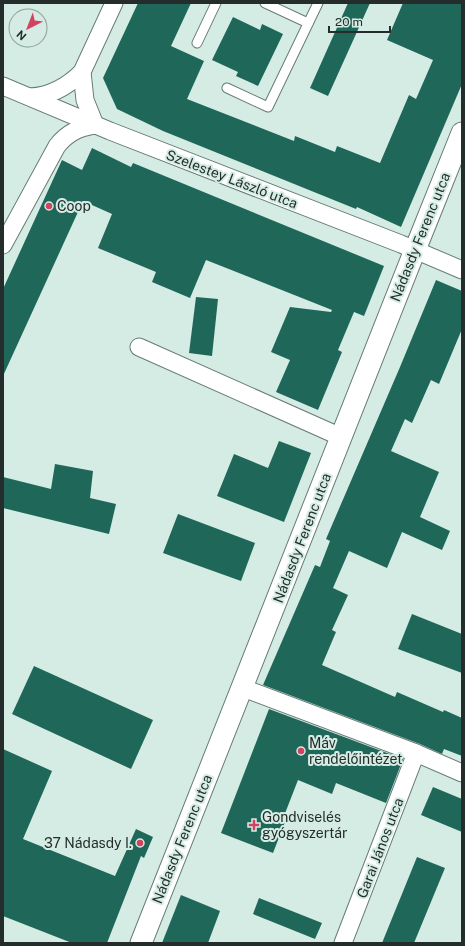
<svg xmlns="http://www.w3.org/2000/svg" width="465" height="946" viewBox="0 0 465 946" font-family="'Public Sans',sans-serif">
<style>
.building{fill:#1f6759}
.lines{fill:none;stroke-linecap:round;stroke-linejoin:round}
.service-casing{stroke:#677b75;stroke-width:11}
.minor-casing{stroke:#677b75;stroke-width:19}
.tertiary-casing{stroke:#677b75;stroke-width:23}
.service{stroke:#fff;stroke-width:9}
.minor{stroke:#fff;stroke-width:17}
.tertiary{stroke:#fff;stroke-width:21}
.poi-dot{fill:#d34360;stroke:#d5ece5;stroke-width:1.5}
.labels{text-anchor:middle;stroke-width:4;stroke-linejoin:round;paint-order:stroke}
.street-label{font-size:14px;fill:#242d2b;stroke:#d5ece5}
.poi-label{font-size:14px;fill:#242d2b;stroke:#d5ece5;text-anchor:start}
</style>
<rect width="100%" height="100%" fill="#d5ece5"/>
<g class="building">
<polygon points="138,3 191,3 171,46 204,61 187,99 294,141 295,136 335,152 337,146 380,163 409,95 416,99 433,60 387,40 403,3 462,3 462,84 401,227 357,207 356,209 163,131 117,109 103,78"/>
<polygon points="348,3 370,3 328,96 310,88"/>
<polygon points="233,17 260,30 262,24 283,34 258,86 236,76 238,72 212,60"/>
<polygon points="92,148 131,167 133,163 384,266 364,316 354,312 338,350 342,352 318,410 276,392 290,360 271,352 290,307 331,312 332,310 206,260 190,298 152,282 156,272 98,248 112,214 83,201 3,376 3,289 62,160 82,170"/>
<polygon points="436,280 462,291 462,329 439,384 431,380 412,423 405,419 391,451 439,472 420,517 450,531 442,550 402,532 387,568 349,551 333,588 348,595 332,630 336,632 322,665 395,697 397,692 443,712 444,710 462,718 462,756 444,749 442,754 420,744 263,685 315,565 320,567 330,541 326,539 400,367"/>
<polygon points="196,297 218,299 212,356 189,353"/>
<polygon points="279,441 311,453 284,522 217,496 234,454 268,468"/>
<polygon points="55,464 93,471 90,498 116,504 109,534 3,508 3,477 51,489"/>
<polygon points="178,514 255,543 241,581 163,553"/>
<polygon points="412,614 462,634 462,673 398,649"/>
<polygon points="34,666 153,720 131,769 12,714"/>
<polygon points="269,709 403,759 386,803 336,783 332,794 298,780 284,816 287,817 273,853 221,833"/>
<polygon points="3,749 52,771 23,839 115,876 136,829 153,837 144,858 141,856 107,943 72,943 3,916"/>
<polygon points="433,787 462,799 462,832 421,815"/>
<polygon points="417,857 445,868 414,943 382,943"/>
<polygon points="181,895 220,911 208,943 162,943"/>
<polygon points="259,898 322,923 315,939 253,914"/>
</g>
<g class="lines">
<g class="service-casing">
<g id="service">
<polyline points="265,3 308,23"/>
<polyline points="197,43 216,3"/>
<polyline points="227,88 268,107 318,3"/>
</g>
</g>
<g class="minor-casing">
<g id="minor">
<polyline points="82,72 85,100 95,125"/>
<polyline points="3,86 110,131 401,244 462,270"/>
<path d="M 30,97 C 51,96 67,87 82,72 L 114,3"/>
<path d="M 3,245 L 57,146 C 67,133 78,128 95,125"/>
<polyline points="139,347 341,437"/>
<polyline points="243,688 416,753 462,773"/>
<polyline points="343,943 416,753"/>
</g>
</g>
<g class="tertiary-casing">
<polyline id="tertiary" points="141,943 415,250 462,133"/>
</g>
<use href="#service" class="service"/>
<use href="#minor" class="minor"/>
<use href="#tertiary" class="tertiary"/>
</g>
<g class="poi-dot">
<circle cx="49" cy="206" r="4"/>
<circle cx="301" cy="751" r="4"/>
<path d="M252 819h4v4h4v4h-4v4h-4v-4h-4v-4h4z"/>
<circle cx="140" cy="843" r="4"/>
</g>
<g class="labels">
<g class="street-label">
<text transform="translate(232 179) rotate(21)" y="5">Szelestey László utca</text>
<text transform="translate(420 237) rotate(-68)" y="5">Nádasdy Ferenc utca</text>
<text transform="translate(302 538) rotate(-69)" y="5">Nádasdy Ferenc utca</text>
<text transform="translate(182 839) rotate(-68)" y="5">Nádasdy Ferenc utca</text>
<text transform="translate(380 848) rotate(-69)" y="5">Garai János utca</text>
</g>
<g class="poi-label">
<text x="57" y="211">Coop</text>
<text x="309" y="748">Máv<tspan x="309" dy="16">rendelőintézet</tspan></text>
<text x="262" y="822">Gondviselés<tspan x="262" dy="16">gyógyszertár</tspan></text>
<text x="132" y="848" text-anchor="end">37 Nádasdy I.</text>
</g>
</g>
<rect width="465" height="946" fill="none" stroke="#242d2b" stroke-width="8"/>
<g transform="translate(28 28) rotate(222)"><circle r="19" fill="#d5ece5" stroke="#8ea09b"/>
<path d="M0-3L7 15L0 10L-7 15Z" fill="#d34360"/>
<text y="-6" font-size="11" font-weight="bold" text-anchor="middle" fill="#242d2b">N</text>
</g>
<path d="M329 26v6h61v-6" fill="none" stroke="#242d2b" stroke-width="2"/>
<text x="335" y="26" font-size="12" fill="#242d2b" stroke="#d5ece5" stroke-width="3" paint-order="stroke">20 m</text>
</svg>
